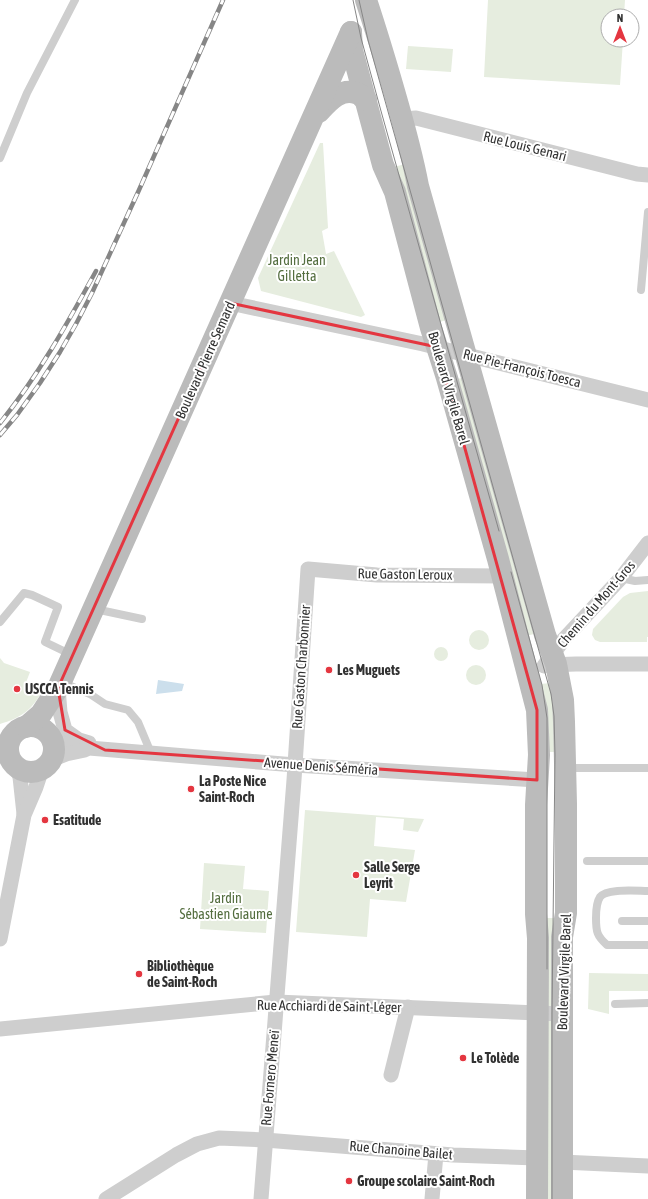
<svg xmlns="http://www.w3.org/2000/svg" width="648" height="1199" viewBox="0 0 648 1199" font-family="'Asap Condensed',sans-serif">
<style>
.green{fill:#e6eddf}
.water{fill:#ccdfec}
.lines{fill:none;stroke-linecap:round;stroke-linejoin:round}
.lane{stroke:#cecece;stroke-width:8}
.street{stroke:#cecece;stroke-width:15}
.secondary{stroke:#bbb;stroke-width:22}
.tram{stroke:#868686;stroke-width:1}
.rail-casing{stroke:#868686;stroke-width:4.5}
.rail{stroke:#fff;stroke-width:3;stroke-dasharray:9;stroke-linecap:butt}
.marked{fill:none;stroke:#e43640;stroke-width:3;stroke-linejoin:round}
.poi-dot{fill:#e43640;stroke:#fff;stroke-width:1.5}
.labels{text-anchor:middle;stroke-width:4;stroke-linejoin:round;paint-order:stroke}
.street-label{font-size:14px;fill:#313131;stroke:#fff}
.park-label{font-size:14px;fill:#536d3e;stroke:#fff}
.poi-label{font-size:14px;font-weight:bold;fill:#313131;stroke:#fff;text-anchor:start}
</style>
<rect width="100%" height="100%" fill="#fff"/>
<g class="green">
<polygon points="488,0 625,0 624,16 608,16 608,40 623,40 620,85 484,77"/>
<polygon points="408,46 453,49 451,72 406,69"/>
<polygon points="320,143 323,143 328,228 322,231 326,254 334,251 365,315 361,317 261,291 258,278"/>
<polygon points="406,164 450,319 436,323 393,167"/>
<polygon points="466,377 538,633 526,636 453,380"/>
<polygon points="648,591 648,637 647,637 647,642 600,642 595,640 592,635 593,629 623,597 630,593"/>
<circle cx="479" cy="640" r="10"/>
<circle cx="441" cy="654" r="7"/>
<path d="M 0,658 L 4,663 L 30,672 L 25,685 L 41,693 C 31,711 20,718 0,724 Z"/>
<circle cx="476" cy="675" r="10"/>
<polygon points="552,683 559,752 545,752 539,684"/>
<polygon points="305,810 424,819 418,832 403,830 404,819 376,817 374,846 415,850 406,902 370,899 367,937 296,932"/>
<polygon points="204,863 245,866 243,889 269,891 266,933 200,929"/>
<polygon points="544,918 557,918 556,1199 543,1199"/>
<polygon points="589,973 648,974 648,991 609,991 609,1014 588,1009"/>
</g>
<polygon class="water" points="158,680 184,684 182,691 156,694"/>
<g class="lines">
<g class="lane">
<polyline points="0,158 27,93 75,0"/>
<polyline points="641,290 648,212"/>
<polyline points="621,578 635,581 648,580"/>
<polyline points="95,609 142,619"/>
<polyline points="0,622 24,593 32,595 58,607 45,642 72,655"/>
<polyline points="61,682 90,694 105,704 128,710 138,722 151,753"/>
<polyline points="567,768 648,768"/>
<polyline points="587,861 648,861"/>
<path d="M 648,891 C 637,891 607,888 600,897 C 596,903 596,911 596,918 C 596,932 597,936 607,945 L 648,945"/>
<polyline points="622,921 648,921"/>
<polyline points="615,1004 648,1003"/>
</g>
<g class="street">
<polyline points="402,119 416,118 637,174 648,175"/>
<polyline points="230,303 423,344 648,400"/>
<polyline points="547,665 576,664 648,664"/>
<polyline points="544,666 564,639 621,578 648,543"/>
<polyline points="58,688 60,712 65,730 79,740 89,743"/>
<polyline points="52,740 65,744 89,748 295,765 537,780"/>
<polyline points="51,760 66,754 85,750"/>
<polyline points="16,767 20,777 24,814"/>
<polyline points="0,939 24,815 36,787 42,769"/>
<polyline points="0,1029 276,1002 562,1014"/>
<polyline points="391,1075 408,1007"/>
<polyline points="562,1162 648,1166"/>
<polyline points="106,1199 176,1155 197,1144 219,1138 265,1140 453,1155 537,1158"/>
<polyline points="261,1199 294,780 308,569 377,575 502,576"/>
<polyline points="432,1199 436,1154"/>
</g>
<g class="secondary">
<path d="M 366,0 C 376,30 385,60 394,91 C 403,122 412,154 418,186 L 545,635 L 556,664 L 563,700 L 564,722 L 566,804 L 566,913 L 562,937 L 562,1199"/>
<polyline points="351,32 352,50 383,165 395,192 431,328 447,378 498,559 537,710 539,755 536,805 536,914 538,938 537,1199"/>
<path d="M 319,112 C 328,102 342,86 358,94 C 361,95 363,98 366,100"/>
<circle cx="31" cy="749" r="23"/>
<polyline points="26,727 41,714 58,688 351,32"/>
</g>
<g class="tram">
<polyline points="353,0 361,38 381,111 499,531"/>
<polyline points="359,0 368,40 551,694 554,716 555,755 552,1014 552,1199"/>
<polyline points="511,572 542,685 547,718 547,969"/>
</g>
<g class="rail-casing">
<g id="rail">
<path d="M 0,423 C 38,376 67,324 96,271"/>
<polyline points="0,435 17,415 40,383 60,352 76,324 92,293 139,190 223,0"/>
</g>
</g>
<use href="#rail" class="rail"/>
</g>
<path class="marked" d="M 230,303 L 437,347 L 537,710 L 537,780 L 105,750 L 65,730 L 58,688 Z"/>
<g class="poi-dot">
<circle cx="329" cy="670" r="4"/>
<circle cx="17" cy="689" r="4"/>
<circle cx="191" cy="789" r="4"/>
<circle cx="45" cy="820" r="4"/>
<circle cx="356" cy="875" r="4"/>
<circle cx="139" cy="974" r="4"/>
<circle cx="463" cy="1058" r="4"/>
<circle cx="349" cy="1181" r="4"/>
</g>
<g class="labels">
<g class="street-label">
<text transform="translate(525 146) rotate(14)" y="5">Rue Louis Genari</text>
<text transform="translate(205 360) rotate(-66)" y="5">Boulevard Pierre Semard</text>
<text transform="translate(522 368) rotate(14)" y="5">Rue Pie-François Toesca</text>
<text transform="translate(449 388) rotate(74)" y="5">Boulevard Virgile Barel</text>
<text transform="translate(405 574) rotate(1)" y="5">Rue Gaston Leroux</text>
<text transform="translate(596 604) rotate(-49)" y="5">Chemin du Mont-Gros</text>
<text transform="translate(301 667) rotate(-86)" y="5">Rue Gaston Charbonnier</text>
<text transform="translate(321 766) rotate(4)" y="5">Avenue Denis Séméria</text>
<text transform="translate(564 972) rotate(-88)" y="5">Boulevard Virgile Barel</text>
<text transform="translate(329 1006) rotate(1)" y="5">Rue Acchiardi de Saint-Léger</text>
<text transform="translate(270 1078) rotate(-85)" y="5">Rue Fornero Meneï</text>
<text transform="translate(401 1150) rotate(5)" y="5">Rue Chanoine Bailet</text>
</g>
<g class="park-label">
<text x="297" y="265">Jardin Jean<tspan x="297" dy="16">Gilletta</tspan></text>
<text x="226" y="903">Jardin<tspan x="226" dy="16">Sébastien Giaume</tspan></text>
</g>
<g class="poi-label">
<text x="337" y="675">Les Muguets</text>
<text x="25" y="694">USCCA Tennis</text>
<text x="199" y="786">La Poste Nice<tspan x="199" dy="16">Saint-Roch</tspan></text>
<text x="53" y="825">Esatitude</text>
<text x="364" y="872">Salle Serge<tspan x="364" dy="16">Leyrit</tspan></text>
<text x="147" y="971">Bibliothèque<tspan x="147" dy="16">de Saint-Roch</tspan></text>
<text x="471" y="1063">Le Tolède</text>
<text x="357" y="1186">Groupe scolaire Saint-Roch</text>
</g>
</g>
<g transform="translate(620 28)"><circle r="19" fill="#ffffff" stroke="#adadad"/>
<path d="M0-3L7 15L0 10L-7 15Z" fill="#e43640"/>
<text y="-6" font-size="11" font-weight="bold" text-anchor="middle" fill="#313131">N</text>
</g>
</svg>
